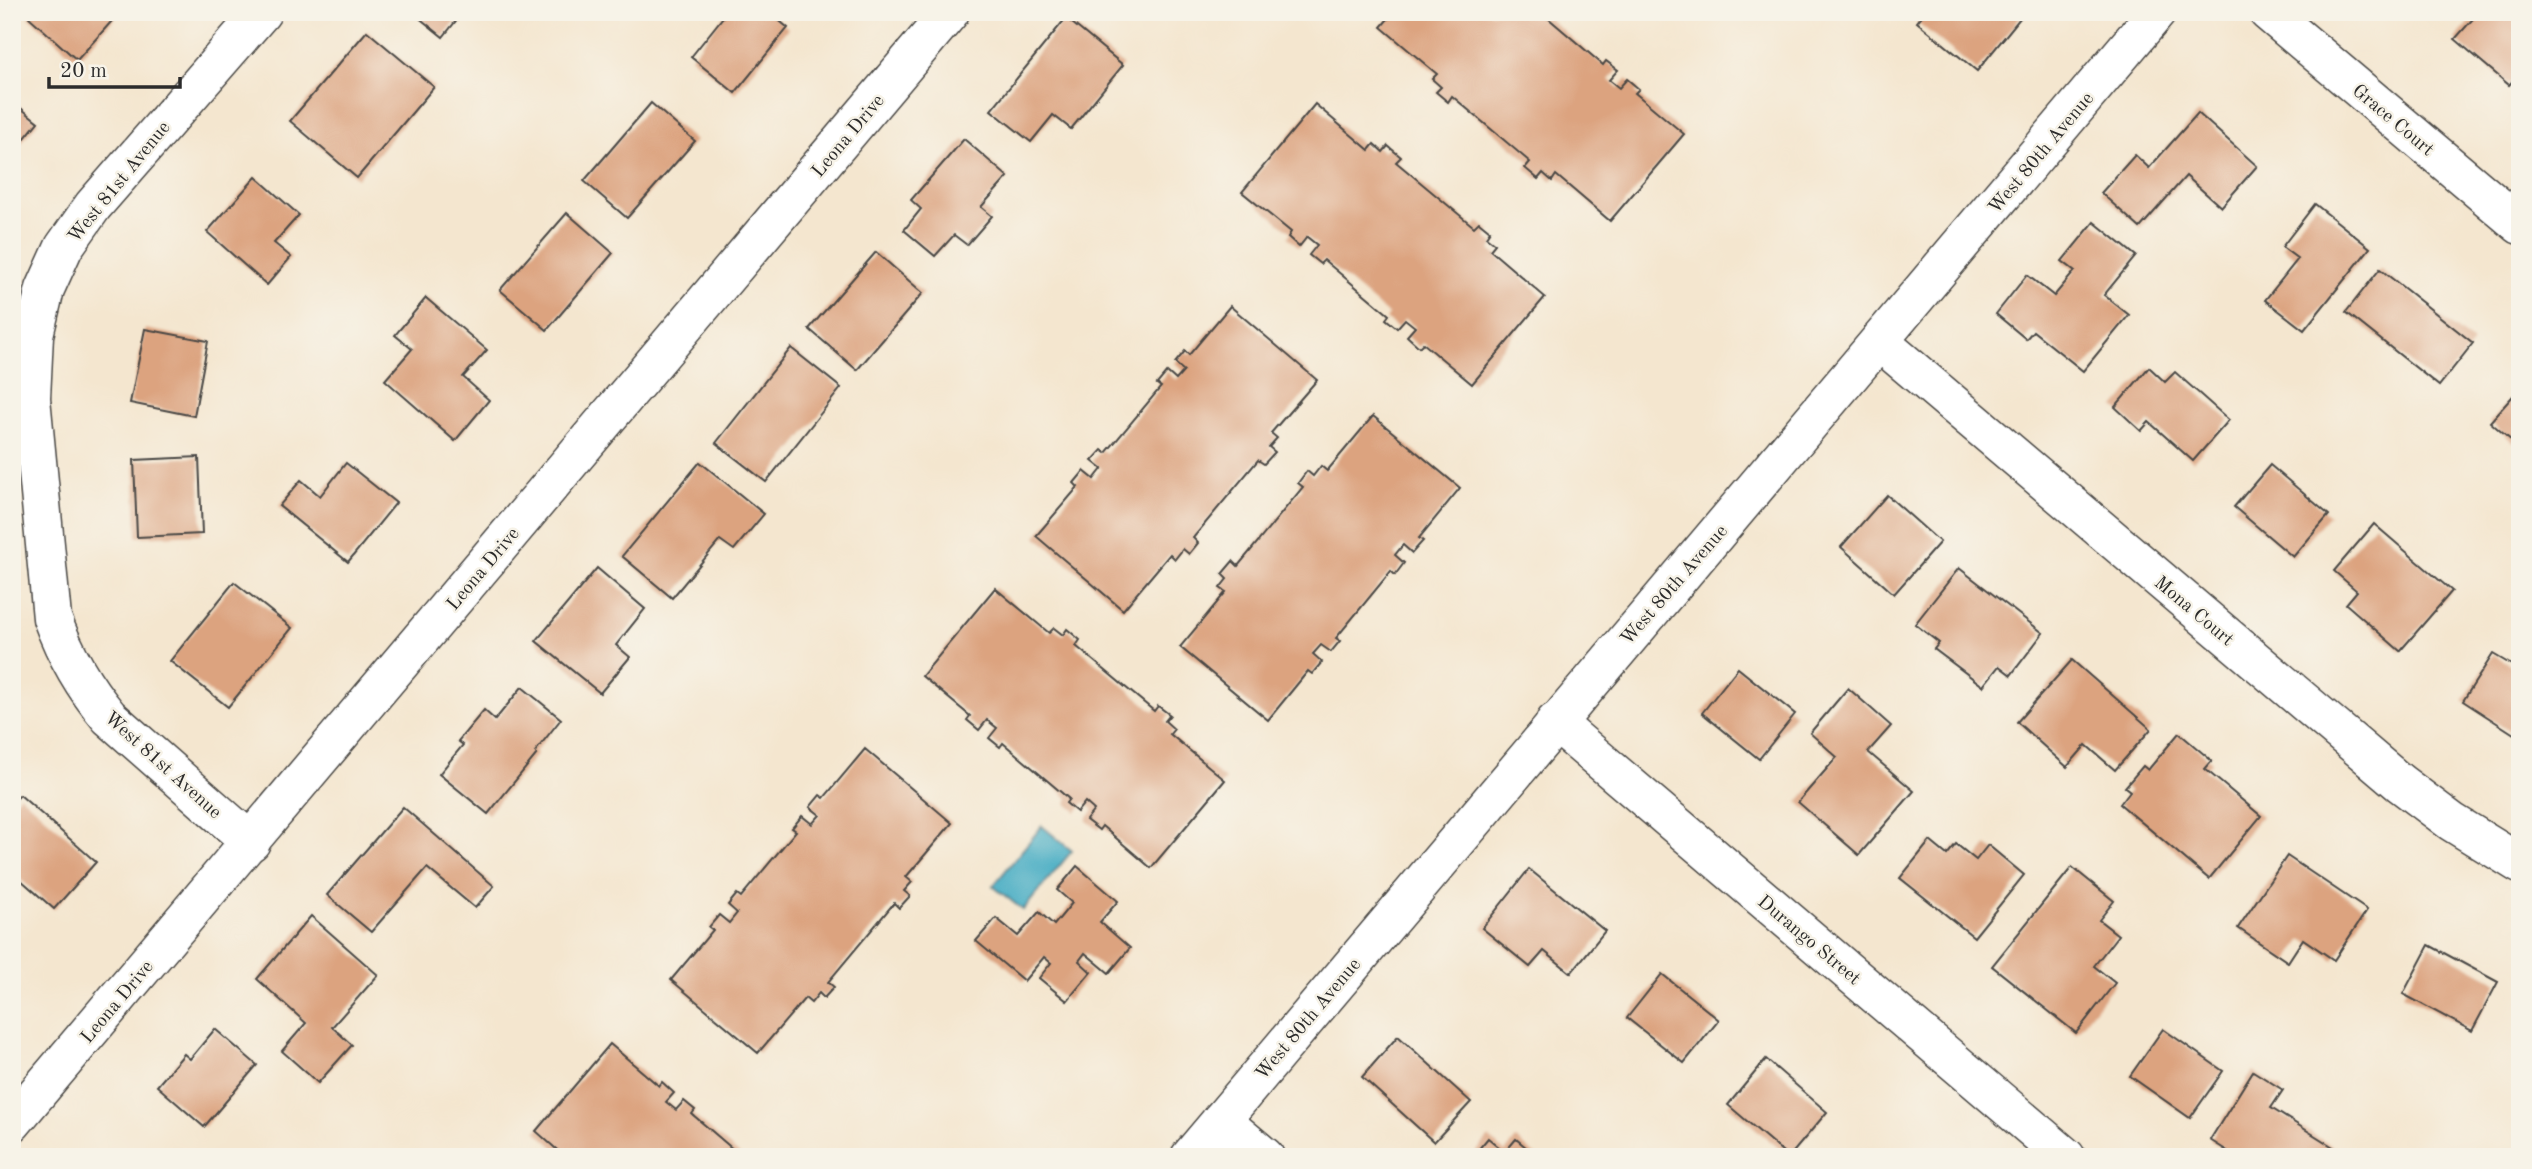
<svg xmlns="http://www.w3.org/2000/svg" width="2532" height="1169" viewBox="0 0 2532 1169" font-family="'Old Standard TT',serif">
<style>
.water{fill:#43abc3;stroke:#376b77;stroke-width:2}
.building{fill:#dca37f}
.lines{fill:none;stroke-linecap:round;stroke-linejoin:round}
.street-casing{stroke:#494744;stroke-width:41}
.street{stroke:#fff;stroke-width:38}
.labels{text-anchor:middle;stroke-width:5;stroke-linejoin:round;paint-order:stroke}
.street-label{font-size:19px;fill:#2b2b2b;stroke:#f7f3e8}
</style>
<rect width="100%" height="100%" fill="#f7f3e8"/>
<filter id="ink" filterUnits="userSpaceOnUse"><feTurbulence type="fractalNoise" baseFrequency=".0143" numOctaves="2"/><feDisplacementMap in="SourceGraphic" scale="14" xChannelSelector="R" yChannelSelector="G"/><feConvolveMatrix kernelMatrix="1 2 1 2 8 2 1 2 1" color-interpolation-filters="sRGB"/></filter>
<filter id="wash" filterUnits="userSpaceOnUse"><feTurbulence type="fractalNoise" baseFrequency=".00686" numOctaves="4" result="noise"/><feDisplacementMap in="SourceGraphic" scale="28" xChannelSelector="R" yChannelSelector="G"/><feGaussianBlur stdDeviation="1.57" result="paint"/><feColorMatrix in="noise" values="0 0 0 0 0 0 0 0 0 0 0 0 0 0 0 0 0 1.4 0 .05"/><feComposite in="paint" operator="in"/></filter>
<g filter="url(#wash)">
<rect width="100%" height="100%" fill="#f4e6cf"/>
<polygon class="water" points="1042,826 1072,851 1023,910 993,886"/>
<g id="blocks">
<g class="building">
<polygon points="33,12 120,12 77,60 29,17"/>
<polygon points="412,12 463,12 443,37"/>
<polygon points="727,12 769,12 788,28 735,93 691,57"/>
<polygon points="1394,12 1541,12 1603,65 1606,61 1618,70 1609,80 1619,88 1627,79 1639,89 1635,93 1684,134 1610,221 1556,175 1552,181 1543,173 1538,179 1525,168 1530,162 1452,96 1448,102 1436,92 1441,87 1432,79 1437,74 1381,27"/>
<polygon points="1925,12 2025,12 1977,71 1917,22"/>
<polygon points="2479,12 2520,12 2520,73 2509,85 2455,39"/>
<polygon points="1066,18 1123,65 1071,129 1053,115 1031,142 991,110"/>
<polygon points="367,31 434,87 357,178 290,121"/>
<polygon points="12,101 38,122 12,154"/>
<polygon points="651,103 695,141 627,218 584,181"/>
<polygon points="1315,104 1369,150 1374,144 1383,152 1388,146 1401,157 1396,162 1474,227 1479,222 1490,231 1486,237 1495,244 1490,250 1545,297 1472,384 1423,343 1419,347 1407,336 1415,327 1405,319 1397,328 1386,319 1389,315 1324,260 1320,264 1309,255 1317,245 1307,237 1299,247 1288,237 1291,232 1242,192"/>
<polygon points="2198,113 2257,166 2221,207 2186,176 2140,228 2101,193 2135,155 2149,168"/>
<polygon points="964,139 1008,177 981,207 992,216 967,245 954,235 935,256 904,230 921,209 911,200"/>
<polygon points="256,177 299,215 274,243 291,257 267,285 207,232"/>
<polygon points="2315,204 2370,248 2304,330 2265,300 2298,259 2282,247"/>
<polygon points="567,213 613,253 547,330 500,290"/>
<polygon points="2094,222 2136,256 2104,295 2129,315 2083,371 2033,331 2026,339 1996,314 2027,275 2054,296 2075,271 2062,261"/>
<polygon points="876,252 923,293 857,370 809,329"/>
<polygon points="2380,269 2473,343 2439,386 2346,312"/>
<polygon points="426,298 487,350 463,377 489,400 455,441 385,380 412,349 395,335"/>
<polygon points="1230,306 1317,380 1271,433 1277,438 1269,447 1275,452 1264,464 1258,460 1193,538 1198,543 1189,554 1183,549 1175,559 1170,554 1123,610 1036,536 1078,487 1074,483 1084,471 1094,479 1102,469 1092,461 1102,450 1106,453 1161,387 1157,384 1167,372 1176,380 1184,371 1175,363 1185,351 1189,355"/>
<polygon points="145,329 208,341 194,416 130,403"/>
<polygon points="791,348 841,388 766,482 716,443"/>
<polygon points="2149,367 2165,382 2175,372 2229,420 2193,461 2149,422 2141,431 2115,407"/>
<polygon points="2520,388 2520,448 2490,422"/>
<polygon points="1373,416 1460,488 1419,538 1423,541 1412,553 1403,545 1395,555 1404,563 1395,575 1391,571 1336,638 1340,641 1331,652 1321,645 1313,654 1322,662 1312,674 1308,671 1268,720 1180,647 1226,592 1220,588 1227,579 1222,574 1233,561 1238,566 1303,487 1298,483 1307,471 1313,476 1321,466 1327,471"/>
<polygon points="199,457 202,534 137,537 134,460"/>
<polygon points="700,462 764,514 734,550 720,540 672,598 622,556"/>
<polygon points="346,463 396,503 348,562 279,506 301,480 320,496"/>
<polygon points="2270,465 2329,515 2293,557 2234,507"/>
<polygon points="1887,495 1940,542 1894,594 1841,547"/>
<polygon points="2374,524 2452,591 2400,651 2346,604 2357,591 2334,571"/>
<polygon points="597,568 645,609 616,645 630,657 600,693 536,641"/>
<polygon points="1959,568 2043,633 2011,675 1999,666 1983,686 1934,649 1939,643 1915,624"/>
<polygon points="234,582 292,628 228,707 170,661"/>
<polygon points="995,588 1049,633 1054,628 1063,635 1067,629 1080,640 1076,646 1154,711 1158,706 1170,715 1165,721 1174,729 1170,734 1225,780 1151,868 1102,826 1099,830 1086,820 1094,810 1085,802 1077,812 1066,803 1069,799 1003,743 1000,747 989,738 997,728 987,720 979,730 967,720 970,716 922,676"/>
<polygon points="2493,654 2520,670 2520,738 2463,701"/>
<polygon points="2072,660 2151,729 2115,770 2086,745 2067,767 2017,722"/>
<polygon points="1738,668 1795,714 1759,759 1702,713"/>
<polygon points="522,687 561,719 535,752 537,754 488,814 439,774 463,745 458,741 484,710 495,720"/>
<polygon points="1848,688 1891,726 1868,752 1914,791 1859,855 1798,802 1837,757 1810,733"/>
<polygon points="2179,733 2212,761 2205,769 2261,816 2209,879 2120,804 2130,791 2125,787 2143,766 2148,770"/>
<polygon points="865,749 952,823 906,877 912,882 904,891 910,896 899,908 894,903 828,982 834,987 824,998 819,993 811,1003 805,998 758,1053 671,980 713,930 709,927 719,915 729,923 737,913 728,905 737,894 741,897 796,831 792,828 802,816 812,824 820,815 810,807 820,795 824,798"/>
<polygon points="20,795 96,862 54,909 12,872 12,803"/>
<polygon points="403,807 494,886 475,908 427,868 371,932 327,895"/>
<polygon points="1930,841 1947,855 1956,844 1976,860 1988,845 2024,875 1974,937 1900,878"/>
<polygon points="2287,856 2367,910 2334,960 2303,939 2288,962 2238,928"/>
<polygon points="1077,866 1118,901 1100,922 1130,948 1109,973 1085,953 1079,961 1091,972 1067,1001 1039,978 1051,963 1044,957 1024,981 976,941 996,918 1018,936 1039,912 1054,925 1072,903 1057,890"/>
<polygon points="2072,867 2114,901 2099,920 2118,935 2094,966 2115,983 2076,1033 1992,966"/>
<polygon points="1529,869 1605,931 1571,973 1544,951 1530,967 1482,928"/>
<polygon points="311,916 378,975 332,1027 352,1045 318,1083 282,1051 306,1023 257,979"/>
<polygon points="2429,945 2498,982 2472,1031 2403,994"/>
<polygon points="1662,974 1719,1020 1684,1063 1627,1018"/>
<polygon points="215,1029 257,1065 204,1127 157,1086 184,1054 190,1059"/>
<polygon points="2163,1029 2223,1071 2190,1118 2130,1076"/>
<polygon points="1398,1036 1471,1102 1434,1142 1362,1077"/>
<polygon points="610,1044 659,1086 662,1082 674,1093 666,1102 676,1110 684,1101 695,1110 692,1114 742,1157 565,1157 536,1131"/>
<polygon points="1766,1059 1827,1112 1789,1157 1728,1105"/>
<polygon points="2253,1071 2283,1090 2271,1108 2349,1157 2237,1157 2210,1140"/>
<polygon points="1488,1138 1505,1152 1516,1139 1538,1157 1472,1157"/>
</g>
</g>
</g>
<g filter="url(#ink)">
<use href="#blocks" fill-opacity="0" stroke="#494744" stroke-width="2"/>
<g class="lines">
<g class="street-casing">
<g id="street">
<polyline points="2268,12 2520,225"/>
<polyline points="1880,342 2400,783 2452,822 2520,864"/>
<polyline points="1555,722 2066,1157"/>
<path d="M 251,842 L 109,717 C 84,687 65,654 52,618 L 31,398 L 34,335 L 45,289 L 64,247 L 93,206 L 262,12"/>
<polyline points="1221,1120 1265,1157"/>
<polyline points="12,1123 950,12"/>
<polyline points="1190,1157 2157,12"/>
</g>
</g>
<use href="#street" class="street"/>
</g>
</g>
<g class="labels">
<g class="street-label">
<text transform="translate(2394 119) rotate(40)" y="7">Grace Court</text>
<text transform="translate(847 135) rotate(-50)" y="7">Leona Drive</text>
<text transform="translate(2040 152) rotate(-50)" y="7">West 80th Avenue</text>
<text transform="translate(118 181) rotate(-51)" y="7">West 81st Avenue</text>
<text transform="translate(482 568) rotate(-50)" y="7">Leona Drive</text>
<text transform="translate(1673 584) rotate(-49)" y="7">West 80th Avenue</text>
<text transform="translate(2195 610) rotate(40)" y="7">Mona Court</text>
<text transform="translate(164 764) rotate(42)" y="7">West 81st Avenue</text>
<text transform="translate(1810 939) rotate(40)" y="7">Durango Street</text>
<text transform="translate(116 1001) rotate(-50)" y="7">Leona Drive</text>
<text transform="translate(1307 1018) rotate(-50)" y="7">West 80th Avenue</text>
</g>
</g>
<rect width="2532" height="1169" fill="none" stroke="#f7f3e8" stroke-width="42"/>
<path d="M49 77v10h131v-10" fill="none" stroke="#2b2b2b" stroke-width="3.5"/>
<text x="60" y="77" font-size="21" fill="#2b2b2b" stroke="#f7f3e8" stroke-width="5" paint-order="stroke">20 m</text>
</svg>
